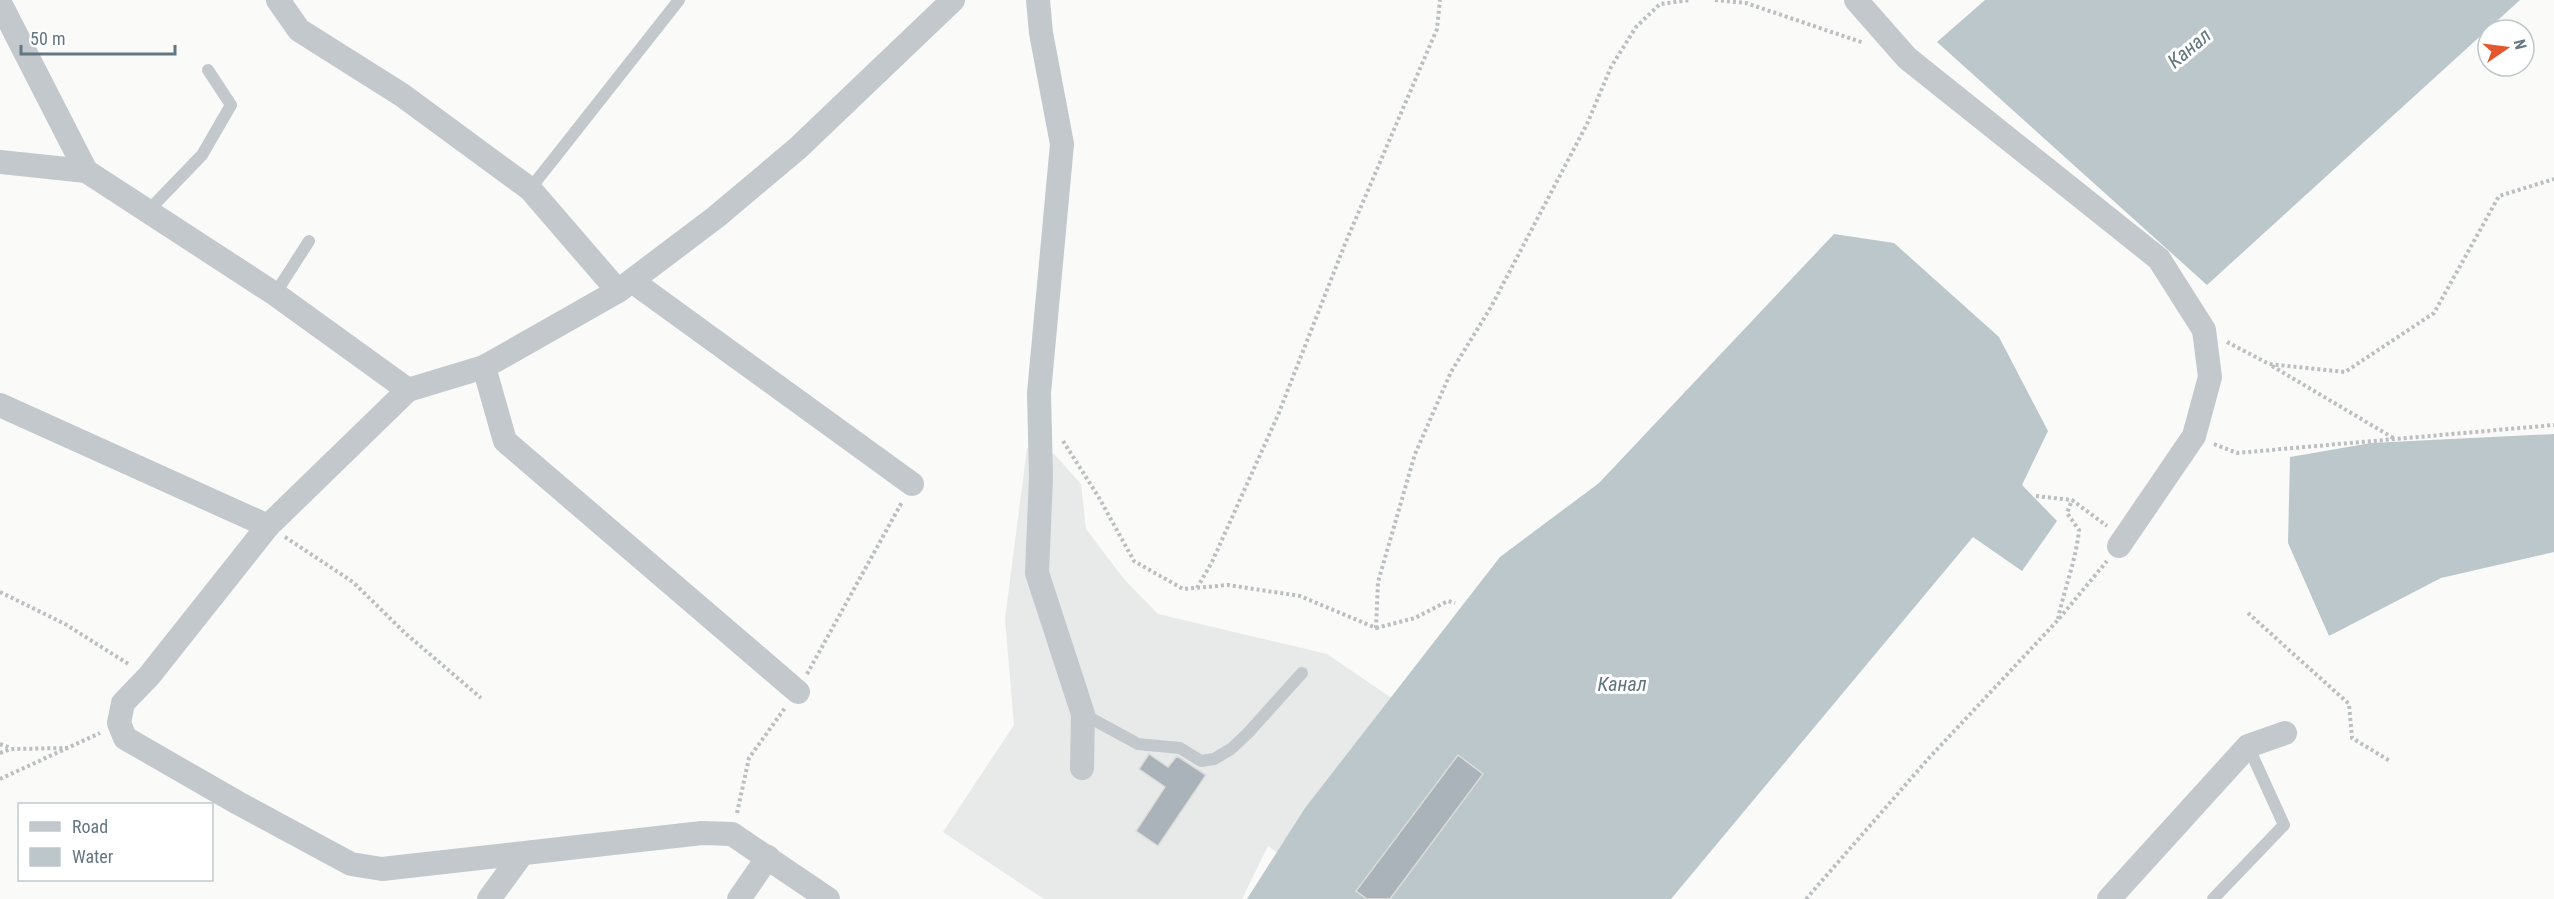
<svg xmlns="http://www.w3.org/2000/svg" width="2554" height="899" viewBox="0 0 2554 899" font-family="'Roboto Condensed',sans-serif">
<style>
.built{fill:#e8e9e9}
.water{fill:#bbc7cb}
.building{fill:#aab3b9;stroke:#dcdcda;stroke-width:1.5}
.lines{fill:none;stroke-linecap:round;stroke-linejoin:round}
.path{stroke:#bbbfc2;stroke-width:4;stroke-dasharray:3 3;stroke-linecap:butt}
.lane{stroke:#c3c8cc;stroke-width:12}
.street{stroke:#c3c8cc;stroke-width:24}
.labels{text-anchor:middle;stroke-width:6;stroke-linejoin:round;paint-order:stroke}
.water-label{font-size:20px;font-style:italic;fill:#60757c;stroke:#fff}
</style>
<rect width="100%" height="100%" fill="#fafaf8"/>
<polygon class="built" points="1027,448 1054,454 1081,484 1086,529 1124,579 1158,614 1327,654 1494,768 1344,899 1268,846 1242,899 1044,899 943,832 1014,725 1005,619"/>
<g class="water">
<polygon points="1985,0 2520,0 2207,285 1937,42"/>
<polygon points="1834,234 1894,243 1999,337 2048,431 2022,485 2057,521 2022,571 1973,537 1671,899 1247,899 1305,808 1500,557 1599,483"/>
<polygon points="2554,434 2554,552 2441,578 2329,636 2288,543 2290,457 2371,443"/>
</g>
<g class="building">
<polygon points="1149,754 1168,767 1177,756 1206,775 1158,846 1136,831 1165,787 1139,769"/>
<polygon points="1458,755 1483,774 1390,899 1367,899 1356,891"/>
</g>
<g class="lines">
<g class="path">
<polyline points="1715,0 1746,3 1864,43"/>
<polyline points="2227,342 2269,364 2345,372 2434,313 2499,196 2554,179"/>
<polyline points="2272,366 2395,439"/>
<polyline points="1063,441 1098,496 1134,561 1183,589 1228,585 1300,596 1376,628 1378,582 1415,454 1451,372 1491,307 1587,124 1611,67 1636,27 1660,4 1691,0"/>
<polyline points="2214,444 2237,453 2554,425"/>
<polyline points="2036,496 2072,500 2107,526"/>
<polyline points="285,537 353,582 405,633 481,698"/>
<polyline points="1197,588 1212,562 1278,415 1345,244 1437,29 1440,0"/>
<polyline points="0,592 65,624 130,665"/>
<polyline points="2248,613 2349,704 2352,738 2390,761"/>
<path d="M 2058,619 C 2064,589 2076,561 2079,530 L 2067,513 L 2072,500"/>
<polyline points="1376,628 1415,618 1448,601 1455,603"/>
<polyline points="807,674 902,502"/>
<polyline points="0,744 11,748"/>
<polyline points="0,753 11,749 68,748"/>
<polyline points="0,779 100,733"/>
<polyline points="737,813 749,758 785,708"/>
<polyline points="1806,899 1928,759 2058,620 2107,561"/>
</g>
<g class="lane">
<polyline points="530,189 679,0"/>
<polyline points="148,211 202,155 231,105 208,70"/>
<polyline points="275,294 309,241"/>
<polyline points="1083,714 1138,744 1180,748 1201,761 1214,759 1231,749 1248,733 1302,673"/>
<polyline points="2213,899 2284,825 2248,746"/>
</g>
<g class="street">
<polyline points="278,0 299,30 402,95 530,189 618,291 632,281 912,484"/>
<polyline points="1038,0 1041,33 1062,144 1039,393 1041,477 1037,573 1083,714 1082,768"/>
<polyline points="1856,0 1907,58 2159,259 2204,330 2210,377 2194,436 2119,546"/>
<polyline points="0,3 86,171"/>
<polyline points="0,162 86,171 275,294 408,390"/>
<polyline points="484,367 505,441 798,692"/>
<polyline points="0,405 268,526"/>
<polyline points="489,899 522,854"/>
<polyline points="739,899 768,857"/>
<polyline points="828,899 732,834 702,833 382,869 351,864 238,803 125,738 119,723 123,703 149,676 268,526 408,390 484,367 618,291 716,217 798,148 953,0"/>
<polyline points="2109,899 2248,746 2285,733"/>
</g>
</g>
<g class="labels">
<g class="water-label">
<text transform="translate(2189 48) rotate(-40)" y="7">Канал</text>
<text x="1622" y="691">Канал</text>
</g>
</g>
<rect x="18" y="803" width="195" height="78" fill="#ffffff" stroke="#c1c8cd" stroke-width="1.5"/>
<rect x="30" y="822" width="30" height="9" fill="#c3c8cc" stroke="#c1c8cd" stroke-width="1.5"/>
<text x="72" y="833" font-size="18" fill="#657683">Road</text>
<rect x="30" y="848" width="30" height="18" fill="#bbc7cb" stroke="#c1c8cd" stroke-width="1.5"/>
<text x="72" y="863" font-size="18" fill="#657683">Water</text>
<g transform="translate(2506 48) rotate(76)"><circle r="28" fill="#ffffff" stroke="#c1c8cd" stroke-width="1.5"/>
<path d="M0-4.5L10 22L0 15L-10 22Z" fill="#e4572e"/>
<text y="-9" font-size="16" font-weight="bold" text-anchor="middle" fill="#657683">N</text>
</g>
<path d="M21 45v9h154v-9" fill="none" stroke="#657683" stroke-width="3"/>
<text x="30" y="45" font-size="18" fill="#657683" stroke="#ffffff" stroke-width="4.5" paint-order="stroke">50 m</text>
</svg>
